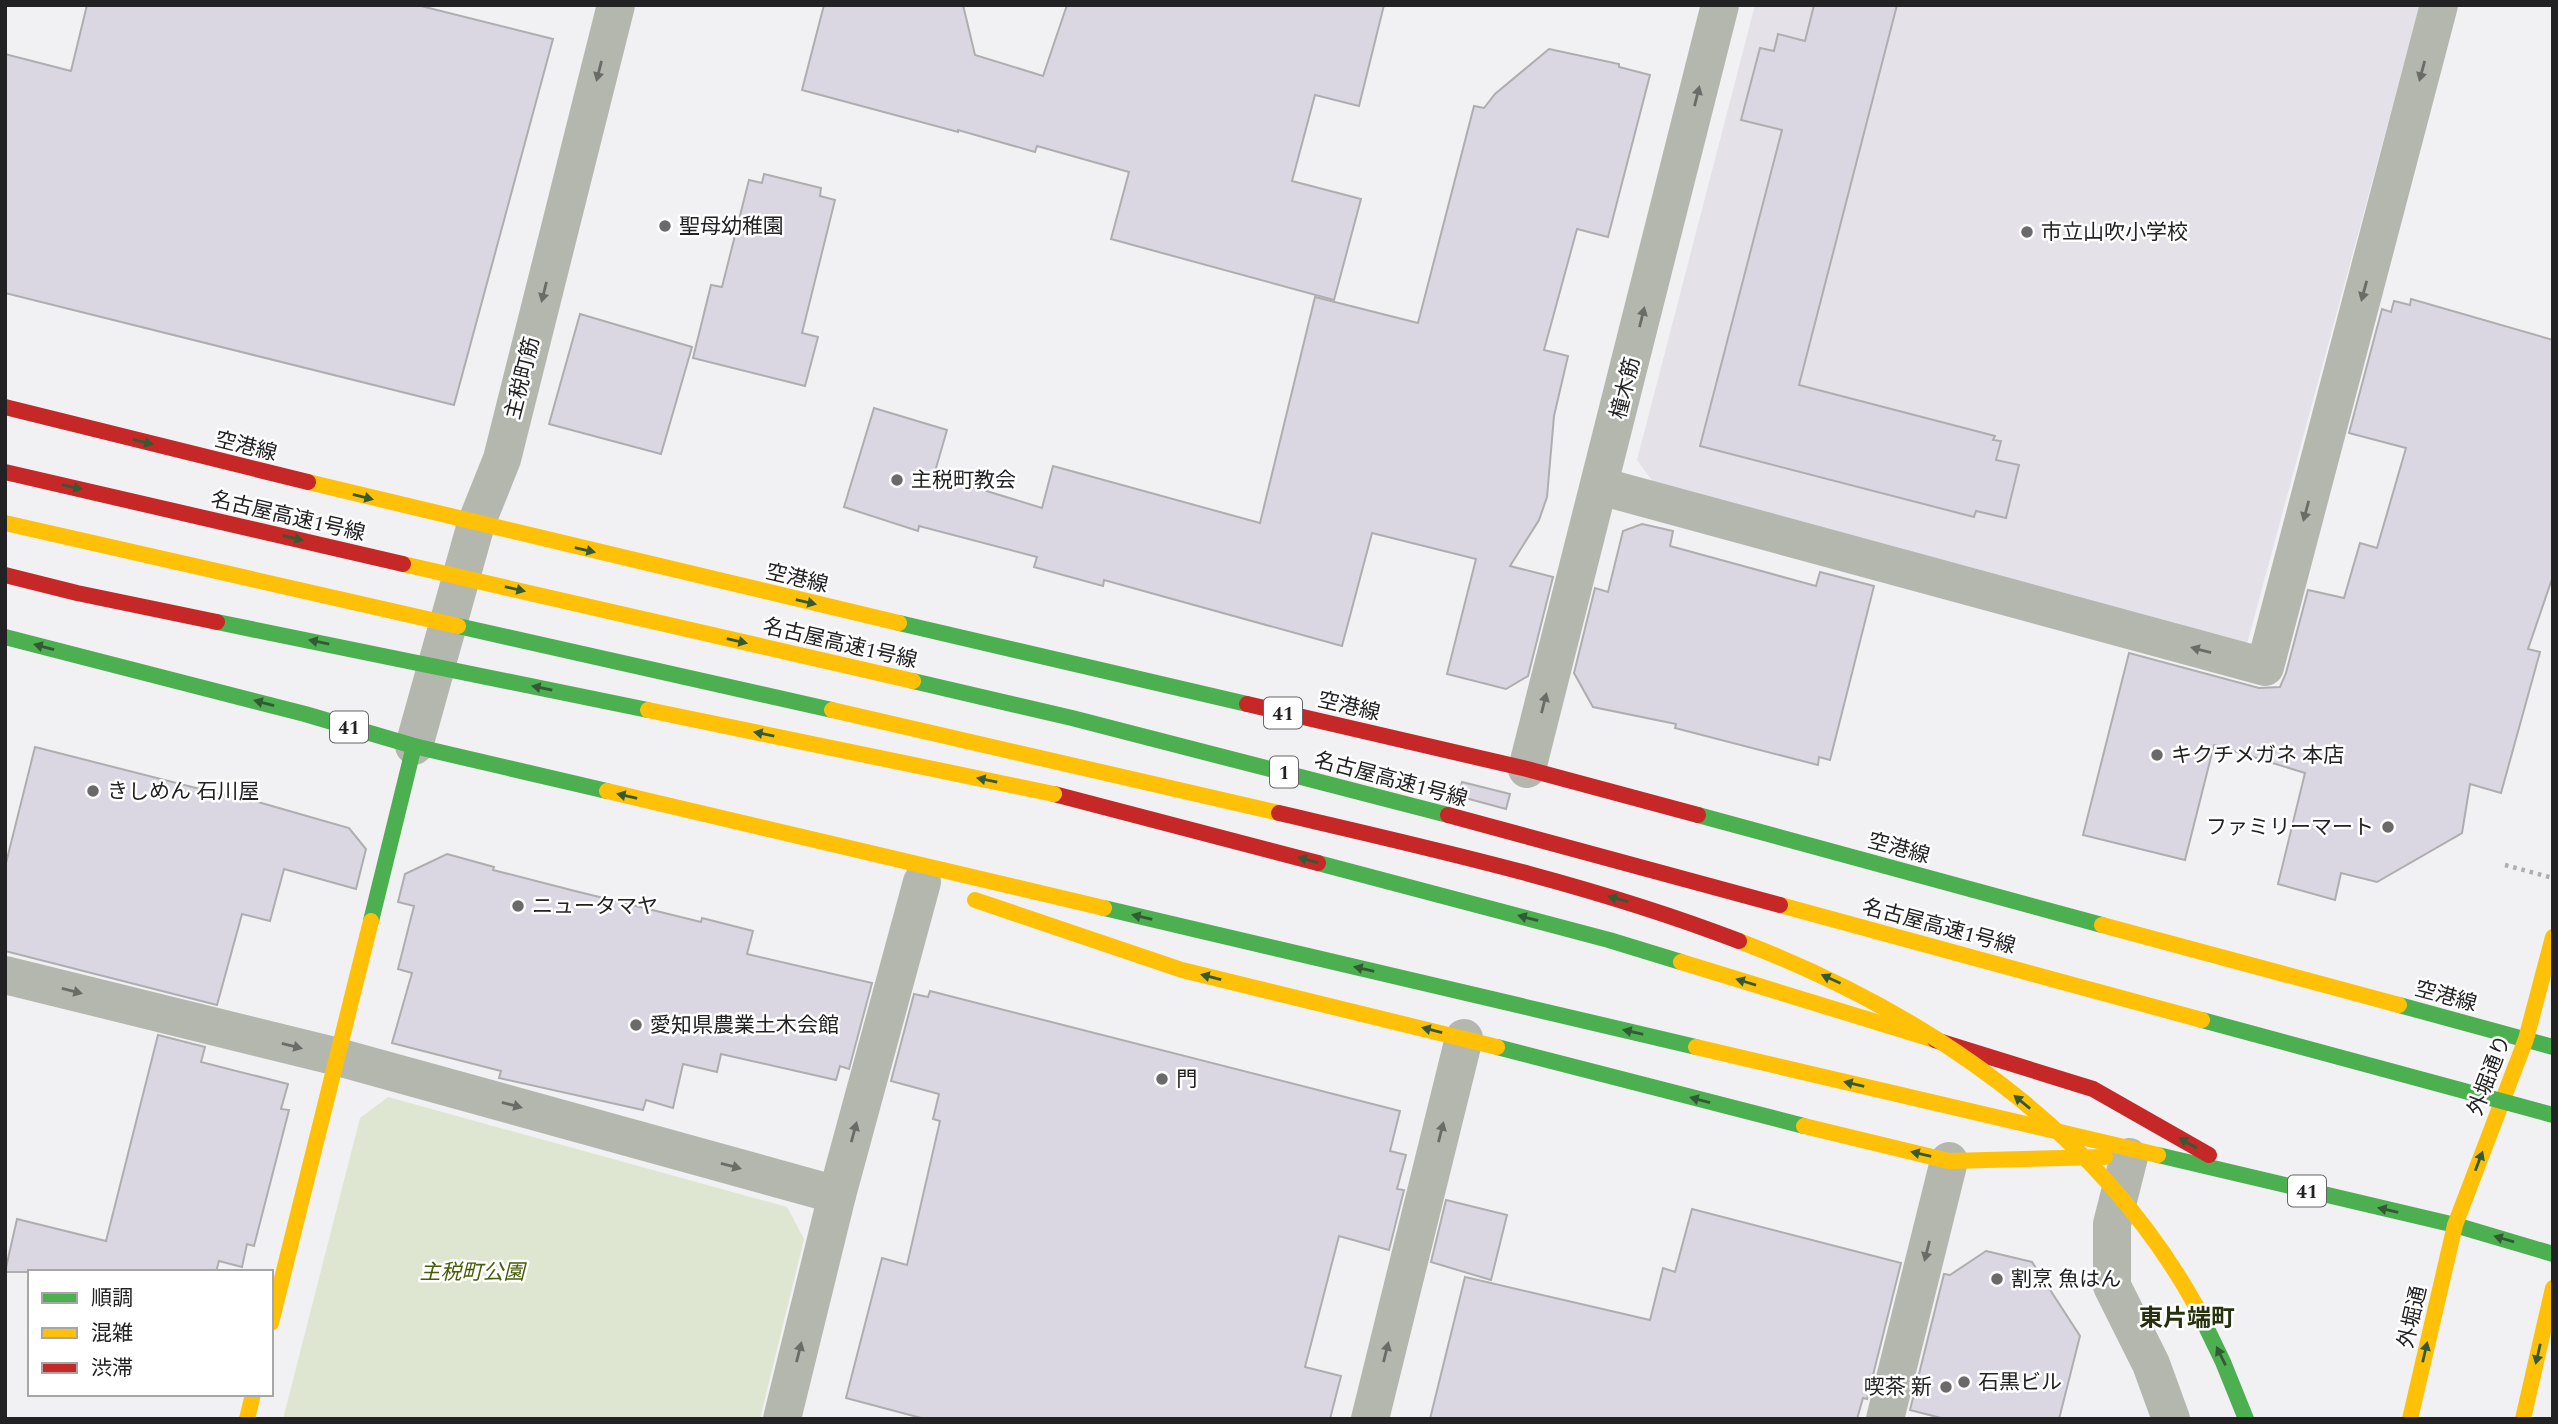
<svg xmlns="http://www.w3.org/2000/svg" width="2558" height="1424" viewBox="0 0 2558 1424" font-family="Spectral,'Noto Sans JP',serif">
<style>
.built{fill:#e4e1e8}
.green{fill:#dee6d2}
.building{fill:#dad7e3;stroke:#aeaeaf;stroke-width:2}
.lines{fill:none;stroke-linecap:round;stroke-linejoin:round}
.path{stroke:#acafa9;stroke-width:4.5;stroke-dasharray:3.5 5;stroke-linecap:butt}
.street{stroke:#b4b7ae;stroke-width:38}
.fast{stroke:#4caf50;stroke-width:16}
.slow{stroke:#ffc107;stroke-width:16}
.jam{stroke:#c62828;stroke-width:16}
.fast-bridge{stroke:#4caf50;stroke-width:16}
.slow-bridge{stroke:#ffc107;stroke-width:16}
.jam-bridge{stroke:#c62828;stroke-width:16}
.oneway{fill:#6b6c68}
.oneway2{fill:#335a35}
.poi-dot{fill:#6a696b;stroke:#fff;stroke-width:2.5}
.labels{text-anchor:middle;stroke-width:5;stroke-linejoin:round;paint-order:stroke}
.shield{fill:#fff;stroke:#646465;stroke-width:2}
.shield-label{font-size:19px;font-weight:bold;fill:#222123}
.poi-label{font-size:21px;fill:#222123;stroke:#fff;text-anchor:start}
.street-label{font-size:21px;fill:#222123;stroke:#fff}
.park-label{font-size:21px;font-style:italic;fill:#455d05;stroke:#fff}
.quarter-label{font-size:24px;font-weight:bold;fill:#26320d;stroke:#fff}
</style>
<rect width="100%" height="100%" fill="#f1f0f2"/>
<polygon class="built" points="1755,5 2420,5 2247,644 1653,482 1637,460"/>
<polygon class="green" points="388,1097 787,1207 804,1239 760,1419 283,1419 360,1118"/>
<g class="building">
<polygon points="87,5 417,5 553,39 454,405 5,293 5,54 71,71"/>
<polygon points="824,5 963,5 975,55 1043,76 1067,5 1384,5 1359,106 1315,95 1292,181 1361,199 1334,300 1111,239 1129,172 1037,146 1035,152 958,130 958,132 802,90"/>
<polygon points="1814,5 1897,5 1799,385 1995,436 1993,440 2001,441 1996,460 2019,465 2006,518 1976,511 1974,517 1700,446 1782,130 1741,120 1760,48 1774,51 1778,34 1805,41"/>
<polygon points="1549,49 1619,64 1619,67 1650,75 1608,237 1577,229 1544,350 1568,356 1554,416 1547,497 1539,520 1510,566 1553,577 1528,676 1506,689 1447,674 1476,559 1372,533 1342,646 1104,580 1103,586 1034,567 1037,557 919,526 918,531 844,507 874,408 947,430 934,475 1042,508 1053,466 1260,523 1315,297 1418,323 1474,106 1484,108 1495,94"/>
<polygon points="764,174 821,188 820,196 835,200 802,333 818,337 805,386 693,358 711,285 722,287 749,180 762,183"/>
<polygon points="2411,299 2553,340 2553,576 2528,649 2540,652 2501,793 2470,784 2462,833 2377,882 2341,873 2335,900 2278,884 2305,773 2214,745 2185,860 2083,835 2129,653 2259,688 2280,687 2286,673 2308,590 2344,598 2360,543 2377,548 2406,448 2349,433 2382,309 2391,312 2394,301 2410,305"/>
<polygon points="580,314 692,347 661,454 549,424"/>
<polygon points="1642,524 1673,531 1670,546 1816,586 1820,572 1874,586 1830,760 1819,757 1818,765 1675,728 1676,724 1593,707 1574,673 1595,588 1608,592 1623,531"/>
<polygon points="35,747 251,802 251,800 349,828 366,849 356,889 284,869 270,921 242,914 217,1005 5,951 5,867"/>
<polygon points="1462,782 1510,794 1506,809 1458,796"/>
<polygon points="447,854 494,867 493,870 575,891 701,922 702,918 753,931 747,954 872,983 849,1069 840,1066 836,1080 721,1054 717,1072 683,1064 673,1108 646,1100 643,1110 499,1078 501,1071 392,1043 412,973 398,969 414,906 398,902 405,874"/>
<polygon points="930,991 1400,1111 1390,1151 1406,1155 1397,1189 1404,1190 1389,1250 1339,1236 1305,1367 1341,1376 1330,1419 925,1419 846,1398 882,1258 907,1265 940,1121 933,1119 939,1094 891,1081 914,994 928,997"/>
<polygon points="158,1035 205,1047 201,1062 288,1084 281,1109 289,1110 254,1246 247,1244 242,1267 219,1261 216,1272 5,1272 17,1219 106,1241"/>
<polygon points="1446,1200 1507,1215 1491,1280 1431,1262"/>
<polygon points="1692,1209 1901,1263 1867,1399 1863,1398 1857,1419 1430,1419 1465,1277 1650,1320 1663,1268 1675,1272"/>
<polygon points="1986,1251 2032,1262 2080,1336 2059,1419 1945,1419 1910,1410 1944,1274 1950,1275"/>
</g>
<g class="lines">
<polyline class="path" points="2505,865 2553,878"/>
<g class="street">
<polyline points="1600,486 2265,667 2439,5"/>
<polyline points="414,746 476,524 502,459 616,5"/>
<polyline points="1527,769 1720,5"/>
<polyline points="5,975 338,1057 837,1195"/>
<polyline points="2129,1157 2112,1224 2112,1286 2151,1364 2171,1419"/>
<polyline points="782,1419 837,1195 922,882"/>
<polyline points="1370,1419 1464,1038"/>
<polyline points="1885,1419 1949,1161"/>
</g>
<g class="fast">
<polyline points="899,623 1247,704"/>
<polyline points="5,637 305,714 414,746 607,791"/>
<polyline points="1698,815 2102,925"/>
<polyline points="1318,863 1609,940 1681,962"/>
<polyline points="1104,908 1696,1047"/>
<polyline points="371,921 414,746"/>
<polyline points="2399,1005 2553,1047"/>
<polyline points="1497,1047 1804,1126"/>
<polyline points="2158,1155 2455,1225 2553,1254"/>
</g>
<g class="slow">
<polyline points="308,482 899,623"/>
<polyline points="607,791 1104,908"/>
<polyline points="975,900 1182,970 1497,1047"/>
<polyline points="2102,925 2399,1005"/>
<polyline points="1681,962 1935,1040"/>
<polyline points="1696,1047 2158,1155"/>
<polyline points="1804,1126 1949,1161 2105,1157"/>
<polyline points="271,1323 371,921"/>
<polyline points="247,1419 253,1394"/>
<polyline points="2410,1419 2455,1225 2526,1039 2553,937"/>
<polyline points="2523,1419 2553,1288"/>
</g>
<g class="jam">
<polyline points="5,407 308,482"/>
<polyline points="1247,704 1527,769 1698,815"/>
<polyline points="1054,794 1318,863"/>
<polyline points="1935,1040 2093,1089 2209,1155"/>
</g>
<g class="fast-bridge">
<polyline points="217,622 648,710"/>
<polyline points="458,626 832,710"/>
<polyline points="913,681 1072,718 1448,815"/>
<polyline points="2202,1020 2553,1115"/>
<polyline points="2196,1306 2223,1362 2246,1419"/>
</g>
<g class="slow-bridge">
<polyline points="5,523 458,626"/>
<polyline points="403,564 913,681"/>
<polyline points="648,710 1054,794"/>
<polyline points="832,710 1279,813"/>
<polyline points="1780,905 2202,1020"/>
<path d="M 1739,941 C 1925,1012 2098,1129 2196,1306"/>
</g>
<g class="jam-bridge">
<polyline points="5,472 403,564"/>
<polyline points="5,575 77,593 217,622"/>
<path d="M 1279,813 C 1433,849 1591,884 1739,941"/>
<polyline points="1448,815 1780,905"/>
</g>
</g>
<defs><path id="oneway-solid" d="M-6-.8H1V-3.2L6.5 0L1 3.2V.8H-6Z" transform="scale(1.75)"/></defs>
<g class="oneway">
<use href="#oneway-solid" transform="translate(599 71) rotate(104)"/>
<use href="#oneway-solid" transform="translate(2422 71) rotate(105)"/>
<use href="#oneway-solid" transform="translate(1697 96) rotate(-76)"/>
<use href="#oneway-solid" transform="translate(2364 291) rotate(105)"/>
<use href="#oneway-solid" transform="translate(544 292) rotate(104)"/>
<use href="#oneway-solid" transform="translate(1642 317) rotate(-76)"/>
<use href="#oneway-solid" transform="translate(2306 511) rotate(105)"/>
<use href="#oneway-solid" transform="translate(2201 650) rotate(-165)"/>
<use href="#oneway-solid" transform="translate(1544 703) rotate(-76)"/>
<use href="#oneway-solid" transform="translate(72 991) rotate(14)"/>
<use href="#oneway-solid" transform="translate(292 1046) rotate(14)"/>
<use href="#oneway-solid" transform="translate(512 1105) rotate(15)"/>
<use href="#oneway-solid" transform="translate(854 1132) rotate(-75)"/>
<use href="#oneway-solid" transform="translate(1441 1132) rotate(-76)"/>
<use href="#oneway-solid" transform="translate(731 1166) rotate(15)"/>
<use href="#oneway-solid" transform="translate(1927 1251) rotate(104)"/>
<use href="#oneway-solid" transform="translate(799 1352) rotate(-76)"/>
<use href="#oneway-solid" transform="translate(1386 1352) rotate(-76)"/>
</g>
<g class="oneway2">
<use href="#oneway-solid" transform="translate(143 442) rotate(14)"/>
<use href="#oneway-solid" transform="translate(72 487) rotate(13)"/>
<use href="#oneway-solid" transform="translate(363 497) rotate(14)"/>
<use href="#oneway-solid" transform="translate(293 538) rotate(13)"/>
<use href="#oneway-solid" transform="translate(585 550) rotate(13)"/>
<use href="#oneway-solid" transform="translate(515 589) rotate(13)"/>
<use href="#oneway-solid" transform="translate(806 602) rotate(13)"/>
<use href="#oneway-solid" transform="translate(737 641) rotate(13)"/>
<use href="#oneway-solid" transform="translate(319 642) rotate(-168)"/>
<use href="#oneway-solid" transform="translate(44 647) rotate(-165)"/>
<use href="#oneway-solid" transform="translate(542 688) rotate(-168)"/>
<use href="#oneway-solid" transform="translate(264 703) rotate(-165)"/>
<use href="#oneway-solid" transform="translate(764 734) rotate(-168)"/>
<use href="#oneway-solid" transform="translate(987 780) rotate(-168)"/>
<use href="#oneway-solid" transform="translate(627 796) rotate(-167)"/>
<use href="#oneway-solid" transform="translate(1308 860) rotate(-165)"/>
<use href="#oneway-solid" transform="translate(1618 899) rotate(-165)"/>
<use href="#oneway-solid" transform="translate(1142 917) rotate(-167)"/>
<use href="#oneway-solid" transform="translate(1528 918) rotate(-165)"/>
<use href="#oneway-solid" transform="translate(1364 969) rotate(-167)"/>
<use href="#oneway-solid" transform="translate(1211 977) rotate(-166)"/>
<use href="#oneway-solid" transform="translate(1831 979) rotate(-156)"/>
<use href="#oneway-solid" transform="translate(1746 982) rotate(-163)"/>
<use href="#oneway-solid" transform="translate(1432 1030) rotate(-166)"/>
<use href="#oneway-solid" transform="translate(1633 1032) rotate(-167)"/>
<use href="#oneway-solid" transform="translate(1854 1084) rotate(-167)"/>
<use href="#oneway-solid" transform="translate(1700 1100) rotate(-165)"/>
<use href="#oneway-solid" transform="translate(2022 1102) rotate(-141)"/>
<use href="#oneway-solid" transform="translate(2188 1143) rotate(-150)"/>
<use href="#oneway-solid" transform="translate(1921 1154) rotate(-167)"/>
<use href="#oneway-solid" transform="translate(2479 1161) rotate(-69)"/>
<use href="#oneway-solid" transform="translate(2388 1210) rotate(-167)"/>
<use href="#oneway-solid" transform="translate(2504 1239) rotate(-164)"/>
<use href="#oneway-solid" transform="translate(2425 1352) rotate(-77)"/>
<use href="#oneway-solid" transform="translate(2538 1354) rotate(103)"/>
<use href="#oneway-solid" transform="translate(2221 1356) rotate(-116)"/>
</g>
<g class="poi-dot">
<circle cx="665" cy="226" r="7"/>
<circle cx="2027" cy="232" r="7"/>
<circle cx="897" cy="480" r="7"/>
<circle cx="2157" cy="755" r="7"/>
<circle cx="93" cy="791" r="7"/>
<circle cx="2388" cy="827" r="7"/>
<circle cx="518" cy="906" r="7"/>
<circle cx="636" cy="1025" r="7"/>
<circle cx="1162" cy="1079" r="7"/>
<circle cx="1997" cy="1279" r="7"/>
<circle cx="1964" cy="1382" r="7"/>
<circle cx="1946" cy="1387" r="7"/>
</g>
<g class="labels">
<g class="shield">
<rect x="1264" y="697.5" width="38" height="31" rx="5"/>
<rect x="330" y="711.5" width="38" height="31" rx="5"/>
<rect x="1270" y="756.5" width="28" height="31" rx="5"/>
<rect x="2288" y="1175.5" width="38" height="31" rx="5"/>
</g>
<g class="shield-label">
<text x="1283" y="720">41</text>
<text x="349" y="734">41</text>
<text x="1284" y="779">1</text>
<text x="2307" y="1198">41</text>
</g>
<g class="poi-label">
<text x="679" y="233">聖母幼稚園</text>
<text x="2041" y="239">市立山吹小学校</text>
<text x="911" y="487">主税町教会</text>
<text x="2171" y="762">キクチメガネ 本店</text>
<text x="107" y="798">きしめん 石川屋</text>
<text x="2374" y="834" text-anchor="end">ファミリーマート</text>
<text x="532" y="913">ニュータマヤ</text>
<text x="650" y="1032">愛知県農業土木会館</text>
<text x="1176" y="1086">門</text>
<text x="2011" y="1286">割烹 魚はん</text>
<text x="1978" y="1389">石黒ビル</text>
<text x="1932" y="1394" text-anchor="end">喫茶 新</text>
</g>
<g class="street-label">
<text transform="translate(522 378) rotate(-76)" y="7">主税町筋</text>
<text transform="translate(1625 388) rotate(-76)" y="7">橦木筋</text>
<text transform="translate(246 446) rotate(14)" y="7">空港線</text>
<text transform="translate(288 516) rotate(13)" y="7">名古屋高速1号線</text>
<text transform="translate(797 578) rotate(13)" y="7">空港線</text>
<text transform="translate(840 643) rotate(13)" y="7">名古屋高速1号線</text>
<text transform="translate(1349 706) rotate(13)" y="7">空港線</text>
<text transform="translate(1391 779) rotate(15)" y="7">名古屋高速1号線</text>
<text transform="translate(1899 848) rotate(15)" y="7">空港線</text>
<text transform="translate(1939 926) rotate(15)" y="7">名古屋高速1号線</text>
<text transform="translate(2446 996) rotate(15)" y="7">空港線</text>
<text transform="translate(2489 1075) rotate(-69)" y="7">外堀通り</text>
<text transform="translate(2412 1317) rotate(-77)" y="7">外堀通</text>
</g>
<g class="park-label">
<text x="472" y="1279">主税町公園</text>
</g>
<g class="quarter-label">
<text x="2187" y="1326">東片端町</text>
</g>
</g>
<rect width="2558" height="1424" fill="none" stroke="#222123" stroke-width="14"/>
<rect x="28" y="1270" width="245" height="126" fill="#ffffff" stroke="#a7a6a7" stroke-width="2"/>
<rect x="42" y="1293" width="35" height="10" fill="#4caf50" stroke="#a7a6a7" stroke-width="2"/>
<text x="91" y="1305" font-size="21" fill="#222123">順調</text>
<rect x="42" y="1328" width="35" height="10" fill="#ffc107" stroke="#a7a6a7" stroke-width="2"/>
<text x="91" y="1340" font-size="21" fill="#222123">混雑</text>
<rect x="42" y="1363" width="35" height="10" fill="#c62828" stroke="#a7a6a7" stroke-width="2"/>
<text x="91" y="1375" font-size="21" fill="#222123">渋滞</text>
</svg>
